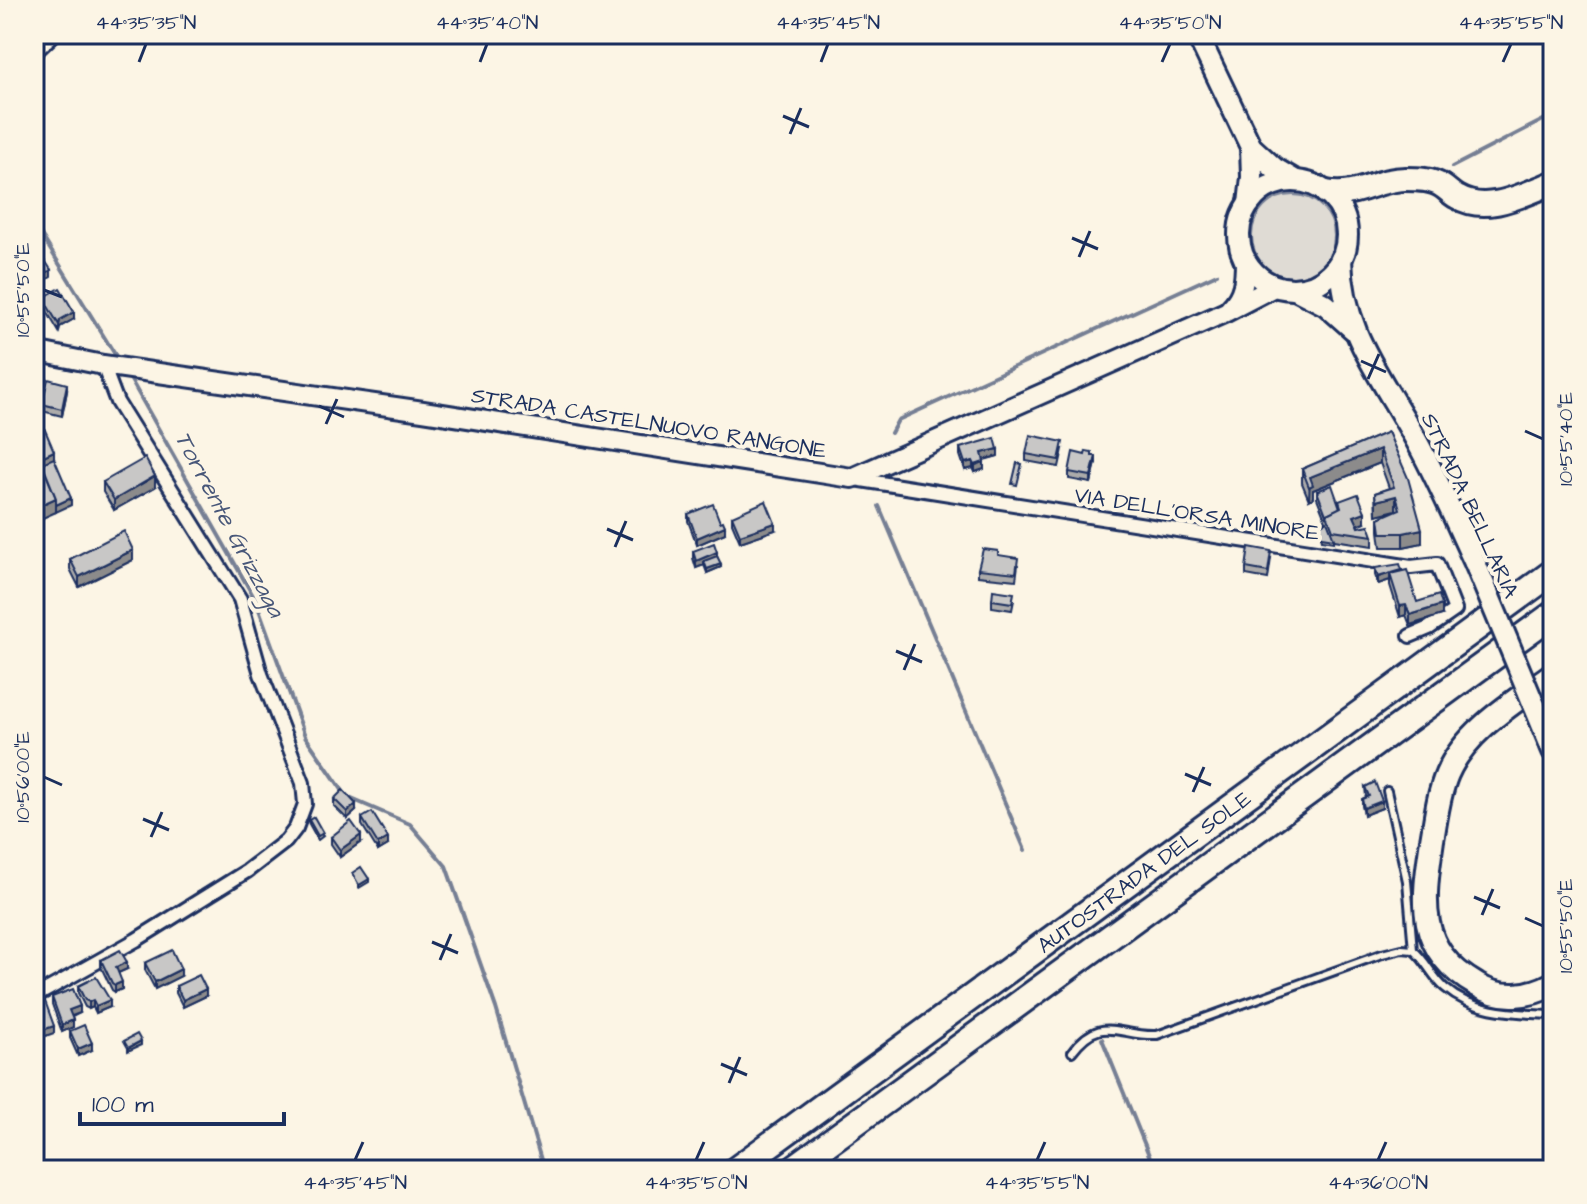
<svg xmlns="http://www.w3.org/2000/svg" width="1587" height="1204" viewBox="0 0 1587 1204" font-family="'Architects Daughter',sans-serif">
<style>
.green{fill:#dfdbd4;stroke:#7d8599;stroke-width:2}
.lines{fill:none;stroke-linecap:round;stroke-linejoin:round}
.stream{stroke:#767f94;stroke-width:4}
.service-casing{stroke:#1b2f5e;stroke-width:12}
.minor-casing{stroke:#1b2f5e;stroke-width:18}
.secondary-casing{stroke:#1b2f5e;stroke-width:24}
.primary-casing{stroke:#1b2f5e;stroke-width:26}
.trunk-casing{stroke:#1b2f5e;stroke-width:28}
.motorway-casing{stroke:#1b2f5e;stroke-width:30}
.service{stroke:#fcf5e5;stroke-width:6}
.minor{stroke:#fcf5e5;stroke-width:12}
.secondary{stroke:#fcf5e5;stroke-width:18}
.primary{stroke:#fcf5e5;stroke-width:20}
.trunk{stroke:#fcf5e5;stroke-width:22}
.motorway{stroke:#fcf5e5;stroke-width:24}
.primary-bridge-casing{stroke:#1b2f5e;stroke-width:26;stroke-linecap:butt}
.primary-bridge{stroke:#fcf5e5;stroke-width:20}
.wall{fill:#acabaa;stroke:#1b2f5e;stroke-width:2}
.shaded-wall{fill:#8c8b8b;stroke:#1b2f5e;stroke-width:2}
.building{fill:#c8c7c6;stroke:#1b2f5e;stroke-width:2}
.ticks{fill:none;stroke:#1b2f5e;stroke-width:3}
.labels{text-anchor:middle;stroke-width:8;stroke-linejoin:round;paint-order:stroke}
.street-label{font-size:22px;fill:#1b2f5e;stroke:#fcf5e5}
.water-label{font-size:24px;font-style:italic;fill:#485779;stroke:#fcf5e5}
.neatline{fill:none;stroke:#1b2f5e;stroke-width:3}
.ticks-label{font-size:20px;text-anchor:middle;fill:#1b2f5e}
</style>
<rect width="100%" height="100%" fill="#fcf5e5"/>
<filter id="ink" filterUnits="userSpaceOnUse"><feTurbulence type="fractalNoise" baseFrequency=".0125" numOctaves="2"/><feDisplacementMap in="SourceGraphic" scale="16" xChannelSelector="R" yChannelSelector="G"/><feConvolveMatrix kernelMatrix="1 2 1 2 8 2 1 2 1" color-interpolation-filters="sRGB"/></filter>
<g filter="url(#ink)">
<circle class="green" cx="1293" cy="236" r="41"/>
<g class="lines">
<g class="stream">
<polyline points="1452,167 1553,115"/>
<polyline points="34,223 119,361"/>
<polyline points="128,375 256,601 305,736 347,797 410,824 446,866 496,1008 544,1170"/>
<polyline points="891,433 898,420 1217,274"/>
<polyline points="879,506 1025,850"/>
<polyline points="1102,1039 1155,1170"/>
</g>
<g class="service-casing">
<g id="service">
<polyline points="1387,791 1407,881 1413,950"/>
<path d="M 1072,1052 C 1101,1013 1119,1037 1157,1035 L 1382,954 L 1402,949 L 1413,950 C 1426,960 1432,977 1445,988 C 1475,1014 1516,1013 1553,1015"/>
</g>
</g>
<g class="minor-casing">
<g id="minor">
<polyline points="34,53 54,34"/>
<polyline points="855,479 1411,567 1437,564 1455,610 1429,628 1410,636"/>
<polyline points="34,997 136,940 247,871 286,841 296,828 305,804 303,783 261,674 240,599 117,402 103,365"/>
</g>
</g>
<g class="secondary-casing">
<g id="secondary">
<path d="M 1230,308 C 1244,295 1245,279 1245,260"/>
<polyline points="34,351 103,365 423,411 852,478 1226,312 1276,286"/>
</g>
</g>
<g class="primary-casing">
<g id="primary">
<polyline points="1197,34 1251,147 1274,168 1296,181"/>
<circle cx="1293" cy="235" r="54"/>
<polyline points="1249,204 1252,177 1251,147"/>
<path d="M 1341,259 C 1342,333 1383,378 1416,440 C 1438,480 1456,522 1475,563"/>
<polyline points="1295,289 1326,305 1353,329"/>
<polyline points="1534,705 1553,751"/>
</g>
</g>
<g class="trunk-casing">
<g id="trunk">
<path d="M 1326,192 C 1358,198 1376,179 1405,179 C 1417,179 1432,179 1442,186 C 1447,189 1451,194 1457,197 C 1487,215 1524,194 1553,183"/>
<path d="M 1553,674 C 1516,701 1466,730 1447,774 C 1438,795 1436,818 1432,840 C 1423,901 1415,950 1477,985 C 1501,1000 1529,997 1553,984"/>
</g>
</g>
<g class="motorway-casing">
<g id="motorway">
<path id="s1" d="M 735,1170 L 1553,572"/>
<polyline points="791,1170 1553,614"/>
</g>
</g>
<use href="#service" class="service"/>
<use href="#minor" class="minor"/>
<use href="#secondary" class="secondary"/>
<use href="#primary" class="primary"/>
<use href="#trunk" class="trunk"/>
<use href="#motorway" class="motorway"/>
<g class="primary-bridge-casing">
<polyline id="primary-bridge" points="1475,563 1534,705"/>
</g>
<use href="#primary-bridge" class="primary-bridge"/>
</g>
<g class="wall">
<polygon points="43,298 74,319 60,327 59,332 43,305"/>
<polygon points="67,391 62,416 42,411 42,404"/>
<polygon points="1388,432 1422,543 1403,547 1381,547 1379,531 1379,518 1396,511 1376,515 1375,493 1389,488 1380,463 1313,490 1313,498 1309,500 1302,483 1302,469"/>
<polygon points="960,448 998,456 984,460 984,469 975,472 973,468 965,470 960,455"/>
<polygon points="1063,449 1059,467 1026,461 1026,454"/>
<polygon points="1092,456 1096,463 1091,483 1069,479 1069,472"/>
<polygon points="103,482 155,487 114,510 103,492"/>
<polygon points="1317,491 1339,505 1339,501 1365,522 1358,525 1359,527 1373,536 1373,546 1334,540 1334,542 1322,540 1318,525 1326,521 1317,498"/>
<polygon points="688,514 720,522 725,533 697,545 688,521"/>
<polygon points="732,516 775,530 740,542 732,523"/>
<polygon points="693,551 717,556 721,567 707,573 704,565 696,568 693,558"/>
<polygon points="998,555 1018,565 1016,580 978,576 978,569"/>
<polygon points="1271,558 1268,579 1246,575 1246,568"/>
<polygon points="70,559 133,560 79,587 70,569"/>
<polygon points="1375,568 1402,572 1417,602 1442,615 1410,625 1406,615 1400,617 1390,585 1390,580 1378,584 1375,575"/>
<polygon points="992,600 1014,600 1012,610 992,607"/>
<polygon points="1365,787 1382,808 1364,815 1362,806 1362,799 1366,797"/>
<polygon points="334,799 356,811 347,819 334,806"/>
<polygon points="362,818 388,845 378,851 362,825"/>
<polygon points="309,820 323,836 318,840 309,824"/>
<polygon points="331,837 361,842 340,857 331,844"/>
<polygon points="101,960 127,969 118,973 122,989 115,992 112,990 101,967"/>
<polygon points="145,963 181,976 155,989 145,970"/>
<polygon points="78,986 110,1007 96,1013 93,1007 89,1009 85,1007 78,993"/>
<polygon points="176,986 206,996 183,1007 176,993"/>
<polygon points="52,997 80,1013 72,1017 73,1027 62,1032 52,1004"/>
<polygon points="70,1031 92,1050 78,1056 70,1038"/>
</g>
<g class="shaded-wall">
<polygon points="51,270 51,277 34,287 34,280"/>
<polygon points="74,312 74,319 60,327 59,332 59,325 60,320"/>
<polygon points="67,384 67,391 62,416 62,409"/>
<polygon points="998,449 998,456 982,460 982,453"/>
<polygon points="1380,449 1380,463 1313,490 1313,498 1309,500 1310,477"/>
<polygon points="54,451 54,465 42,470 39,458"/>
<polygon points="1096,456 1096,463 1091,483 1091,476"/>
<polygon points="973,461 973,468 965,470 965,463"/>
<polygon points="984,462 984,469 975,472 975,465"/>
<polygon points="155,476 155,487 114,510 114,500"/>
<polygon points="1396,496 1396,510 1376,515 1376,501"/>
<polygon points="56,498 56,512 34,522 34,508"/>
<polygon points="71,498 71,505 56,512 56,505"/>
<polygon points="1365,512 1365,522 1354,526 1354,516"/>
<polygon points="775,523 775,530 740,542 740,535"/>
<polygon points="725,526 725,533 697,545 697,538"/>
<polygon points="1422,529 1422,543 1403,547 1403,533"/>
<polygon points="133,550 133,560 79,587 79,577"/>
<polygon points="717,552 717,559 704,561 704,565 696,568 696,561"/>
<polygon points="721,564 721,567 707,573 707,569"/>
<polygon points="1402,570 1402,576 1390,574 1390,580 1378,584 1378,577"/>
<polygon points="1406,605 1406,615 1400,617 1400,606"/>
<polygon points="1442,605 1442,615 1410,625 1410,615"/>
<polygon points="1382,801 1382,808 1364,815 1364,808"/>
<polygon points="356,804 356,811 347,819 347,812"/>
<polygon points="361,835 361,842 340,857 340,850"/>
<polygon points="388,838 388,845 378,851 378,844"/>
<polygon points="369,879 369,882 359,888 359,885"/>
<polygon points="127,962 127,969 116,974 116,967"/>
<polygon points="181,969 181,976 155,989 155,982"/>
<polygon points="122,982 122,989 115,992 115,985"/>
<polygon points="206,989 206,996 183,1007 183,1000"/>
<polygon points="93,1000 93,1007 89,1009 89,1002"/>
<polygon points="110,1000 110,1007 96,1013 96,1006"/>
<polygon points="80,1006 80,1013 69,1017 69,1010"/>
<polygon points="73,1020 73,1027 62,1032 62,1025"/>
<polygon points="54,1026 54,1033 34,1040 34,1033"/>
<polygon points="141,1041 141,1045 128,1051 128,1048"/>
<polygon points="92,1043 92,1050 78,1056 78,1049"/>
</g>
<g class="building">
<polygon points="46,262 51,270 34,280 34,268"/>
<polygon points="60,288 74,312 60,320 59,325 43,298"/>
<polygon points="48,379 67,384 62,409 42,404"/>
<polygon points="42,423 54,451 39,458 56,498 34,508 34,426"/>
<polygon points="1388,432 1408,478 1422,529 1403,533 1381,533 1379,518 1400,509 1396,496 1376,501 1375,493 1394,487 1380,449 1310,477 1313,485 1309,487 1302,469"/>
<polygon points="1030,435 1063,442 1059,460 1026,454"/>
<polygon points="995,438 998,449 982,453 984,462 975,465 973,461 965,463 960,448"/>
<polygon points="1086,451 1092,452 1092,456 1096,456 1091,476 1069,472 1073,452 1085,455"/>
<polygon points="54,458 71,498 56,505 56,498 42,463"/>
<polygon points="145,458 155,476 114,500 103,482"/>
<polygon points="1017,463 1022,464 1017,485 1012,484"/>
<polygon points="1332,485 1340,508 1327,514 1327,517 1317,491"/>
<polygon points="1358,494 1365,512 1354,516 1359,527 1369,525 1373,536 1333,530 1327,514 1341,507 1339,501"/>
<polygon points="766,501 775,523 740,535 732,516"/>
<polygon points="713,504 720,522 723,521 725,526 697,538 688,514"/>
<polygon points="1327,521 1334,539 1322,537 1318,525"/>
<polygon points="124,531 133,550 79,577 70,559"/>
<polygon points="714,543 717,552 696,561 693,551"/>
<polygon points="1249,547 1271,551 1268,572 1246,568"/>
<polygon points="983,549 998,551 998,555 1018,558 1016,573 978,569"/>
<polygon points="717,556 721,564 707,569 704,561"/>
<polygon points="1400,564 1402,570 1378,577 1375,568"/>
<polygon points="1407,570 1417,602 1439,595 1442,605 1410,615 1406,605 1400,606 1390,574"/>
<polygon points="993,590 1014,593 1012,603 992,600"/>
<polygon points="1375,782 1382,801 1364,808 1362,799 1369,796 1365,787"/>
<polygon points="343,790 356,804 347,812 334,799"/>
<polygon points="372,812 388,838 378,844 362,818"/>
<polygon points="314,817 323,833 318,836 309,820"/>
<polygon points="351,821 361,835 340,850 331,837"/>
<polygon points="361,867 369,879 359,885 352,873"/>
<polygon points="120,950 127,962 116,967 122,982 115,985 112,983 101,960"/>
<polygon points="172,950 181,969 155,982 145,963"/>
<polygon points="199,975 206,989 183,1000 176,986"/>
<polygon points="96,977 110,1000 96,1006 93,1000 89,1002 85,1000 78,986"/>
<polygon points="73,989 80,1006 69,1010 73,1020 62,1025 52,997"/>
<polygon points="45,1001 54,1026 34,1033 34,1004"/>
<polygon points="84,1025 92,1043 78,1049 70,1031"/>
<polygon points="137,1034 141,1041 128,1048 124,1041"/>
</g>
</g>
<path class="ticks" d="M 139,62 L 146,44M 480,62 L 487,44M 821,62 L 828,44M 1162,62 L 1170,44M 1503,62 L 1511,44M 783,116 L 809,127M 790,134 L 801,108M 1072,238 L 1098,249M 1079,257 L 1090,231M 44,290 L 62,297M 1361,361 L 1386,372M 1368,379 L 1379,354M 319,406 L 344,417M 326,424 L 337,399M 1525,431 L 1543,439M 607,529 L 633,540M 615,547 L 626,521M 896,651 L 922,662M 904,670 L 915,644M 1185,774 L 1211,785M 44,777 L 62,785M 1193,792 L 1204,767M 143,819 L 169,830M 151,837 L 162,812M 1474,897 L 1500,908M 1482,915 L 1493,889M 1525,918 L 1543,926M 432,942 L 458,953M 440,960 L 451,934M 721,1064 L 747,1075M 729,1083 L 740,1057M 355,1160 L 363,1142M 696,1160 L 704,1142M 1037,1160 L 1045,1142M 1378,1160 L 1386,1142"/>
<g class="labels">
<g class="street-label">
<text transform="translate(649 422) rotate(9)" y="8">STRADA CASTELNUOVO RANGONE</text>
<text transform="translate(1471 505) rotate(65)" y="8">STRADA BELLARIA</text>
<text transform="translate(1197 513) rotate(9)" y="8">VIA DELL'ORSA MINORE</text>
<text dy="8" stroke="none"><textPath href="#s1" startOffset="506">AUTOSTRADA DEL SOLE</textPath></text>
</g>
<g class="water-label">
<text transform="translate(230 524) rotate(62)" y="8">Torrente Grizzaga</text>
</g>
</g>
<rect width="1587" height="1204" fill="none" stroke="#fcf5e5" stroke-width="88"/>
<path d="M80 1112v12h204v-12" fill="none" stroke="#1b2f5e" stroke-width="4"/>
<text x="92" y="1112" font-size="24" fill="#1b2f5e" stroke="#fcf5e5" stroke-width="6" paint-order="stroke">100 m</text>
<rect x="44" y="44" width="1499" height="1116" class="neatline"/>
<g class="ticks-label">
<text x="146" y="29">44°35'35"N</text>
<text x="487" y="29">44°35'40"N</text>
<text x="828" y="29">44°35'45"N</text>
<text x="1170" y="29">44°35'50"N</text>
<text x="1511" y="29">44°35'55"N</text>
<text transform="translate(22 290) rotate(-90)" y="7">10°55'50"E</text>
<text transform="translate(1565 439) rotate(-90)" y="7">10°55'40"E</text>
<text transform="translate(22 777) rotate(-90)" y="7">10°56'00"E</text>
<text transform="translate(1565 926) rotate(-90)" y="7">10°55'50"E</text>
<text x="355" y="1189">44°35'45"N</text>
<text x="696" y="1189">44°35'50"N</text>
<text x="1037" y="1189">44°35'55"N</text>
<text x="1378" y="1189">44°36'00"N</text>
</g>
</svg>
